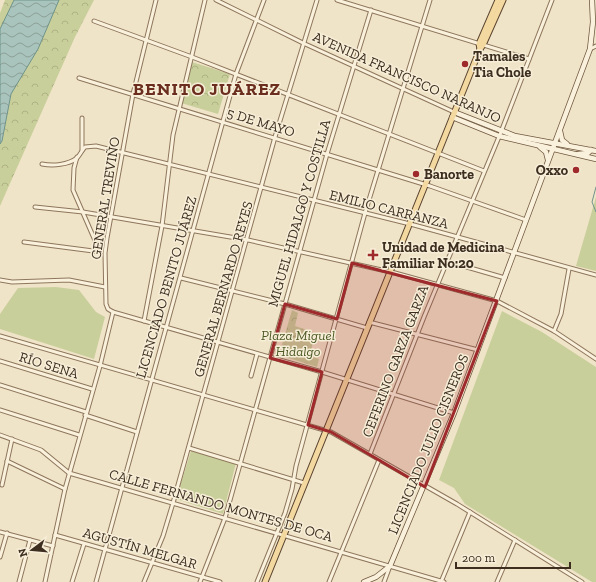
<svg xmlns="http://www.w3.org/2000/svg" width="596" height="582" viewBox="0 0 596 582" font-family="'Zilla Slab',serif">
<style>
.green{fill:#c9cf9b}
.park{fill:url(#park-crowns)}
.water{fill:url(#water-waves);stroke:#6f938a}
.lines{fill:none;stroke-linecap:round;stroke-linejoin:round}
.stream{stroke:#6f938a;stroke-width:1}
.street-casing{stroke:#8d765c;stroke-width:5}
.secondary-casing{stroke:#6f573f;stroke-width:6}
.primary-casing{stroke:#5b4430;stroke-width:7}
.street{stroke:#faf1dc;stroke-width:3}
.secondary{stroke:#faf1dc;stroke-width:4.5}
.primary{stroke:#f3d9a0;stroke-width:5}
.marked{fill:#9e2a2b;fill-opacity:0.2;stroke:#9e2a2b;stroke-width:3;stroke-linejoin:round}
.poi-dot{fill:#9e2a2b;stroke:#f7eed8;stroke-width:1.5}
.labels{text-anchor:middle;stroke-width:3;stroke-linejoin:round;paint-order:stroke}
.poi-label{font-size:14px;font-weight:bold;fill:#3d2e20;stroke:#f7eed8;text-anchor:start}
.street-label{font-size:14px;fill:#3d2e20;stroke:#f7eed8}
.park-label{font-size:14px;font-style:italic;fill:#4d5a26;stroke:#f7eed8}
.district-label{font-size:18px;font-weight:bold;letter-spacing:1px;fill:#6b2e1e;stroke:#f7eed8}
</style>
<defs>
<pattern id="park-crowns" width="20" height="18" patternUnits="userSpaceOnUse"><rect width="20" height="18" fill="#c9cf9b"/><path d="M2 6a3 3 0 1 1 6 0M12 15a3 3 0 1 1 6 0" fill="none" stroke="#aeb285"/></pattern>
<pattern id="water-waves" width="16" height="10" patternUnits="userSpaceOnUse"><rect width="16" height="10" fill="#a9c4bc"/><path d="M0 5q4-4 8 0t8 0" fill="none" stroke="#8ba098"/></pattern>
</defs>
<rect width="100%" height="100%" fill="#f0e4c8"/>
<g class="green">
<polygon points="596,197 596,271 576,266"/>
<polygon points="56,287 79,290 96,312 105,317 94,359 0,329 0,314 18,288"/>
<polygon points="502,311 542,332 596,367 596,582 592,582 465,504 454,488 439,480"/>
<polygon points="191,451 236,463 223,514 176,499"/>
</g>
<g class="park">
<polygon points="5,0 94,0 75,37 0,206 0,13"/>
<polygon points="192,62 230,74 218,114 181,103"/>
<polygon points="292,310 298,313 295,326 310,331 313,342 310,356 319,359 317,367 279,355"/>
</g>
<polygon class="water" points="14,0 59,0 38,49 11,94 2,141 0,144 0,29"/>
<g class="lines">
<polyline class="stream" points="596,187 592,202 596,212"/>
<g class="street-casing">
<g id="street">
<polyline points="216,0 303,43 454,112"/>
<polyline points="337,0 529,59"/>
<polyline points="94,21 192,57 484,171"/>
<polyline points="590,49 596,46"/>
<polyline points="79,78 430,186 526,220"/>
<polyline points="82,150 82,118"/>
<polyline points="77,157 74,168 73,190 100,252"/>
<path d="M 42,164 C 53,166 68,165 77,158 C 80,155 82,150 85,147 L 96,146 L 414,225 L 596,275"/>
<polyline points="35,207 83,212 248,240 395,273 497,301 554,331 596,359"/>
<polyline points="24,242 101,252"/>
<polyline points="446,261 505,278"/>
<polyline points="181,278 285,304 367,328"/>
<polyline points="0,280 12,282 69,280 105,287"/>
<polyline points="113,312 322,372 454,413"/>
<polyline points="144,321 162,226 173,135 205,0"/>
<polyline points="369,322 478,350"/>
<polyline points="554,331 561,314 569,269"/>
<polyline points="0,336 331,432 457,504 582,582"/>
<polyline points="0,361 92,389"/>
<polyline points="251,376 257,354"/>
<polyline points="0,385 86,412"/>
<polyline points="0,410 79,435"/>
<polyline points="85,415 137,432"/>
<polyline points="0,435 41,450 69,473 444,582"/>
<polyline points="189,448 304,483"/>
<polyline points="370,454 424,317 501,132 552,0"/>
<polyline points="7,461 65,489"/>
<polyline points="2,485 12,439"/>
<polyline points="0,532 53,546"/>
<polyline points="55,535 220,582"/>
<polyline points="0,557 7,533"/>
<polyline points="19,582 30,540"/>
<polyline points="45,582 65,489 100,366 113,312 108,309 106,304 105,253 107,238 133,94 156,0"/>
<polyline points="72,582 84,544"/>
<polyline points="96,582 236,74 264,0"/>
<polyline points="144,582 163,536 173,503 275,137 317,0"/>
<polyline points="200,582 225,518 327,154 371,10"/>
<polyline points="257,582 285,513 292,489 296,466 365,213 430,0"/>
<polyline points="329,582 379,460"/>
<polyline points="384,582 390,566"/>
<polyline points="441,582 470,512"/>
<polyline points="497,582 515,540"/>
</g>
</g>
<g class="secondary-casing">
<g id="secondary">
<polyline points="454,112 515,136 596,151"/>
<polyline points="452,117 499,136 596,159"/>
<polyline points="560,131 562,140 567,144"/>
<polyline points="540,147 546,152 548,160"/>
<polyline points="578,154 588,153 591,150"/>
<polyline points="364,582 376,577 390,566 454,413 590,49 593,22 592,0"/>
</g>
</g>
<g class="primary-casing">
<g id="primary">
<polyline points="480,49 479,44 498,0"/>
<polyline points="265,582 480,49 483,45 503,0"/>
</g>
</g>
<use href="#street" class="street"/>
<use href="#secondary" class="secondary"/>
<use href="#primary" class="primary"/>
</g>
<path class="marked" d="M 352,263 L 497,301 L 425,487 L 331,432 L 308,425 L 322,372 L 270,358 L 285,304 L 337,319 Z"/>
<g class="poi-dot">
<circle cx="465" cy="64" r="4"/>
<circle cx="576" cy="170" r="4"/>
<circle cx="416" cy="174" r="4"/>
<path d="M371 249h4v4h4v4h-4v4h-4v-4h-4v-4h4z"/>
</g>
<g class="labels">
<g class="poi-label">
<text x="473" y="61">Tamales<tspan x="473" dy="16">Tia Chole</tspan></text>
<text x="568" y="175" text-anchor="end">Oxxo</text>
<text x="424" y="179">Banorte</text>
<text x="382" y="252">Unidad de Medicina<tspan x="382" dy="16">Familiar No:20</tspan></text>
</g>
<g class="street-label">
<text transform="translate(407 77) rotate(24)" y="5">AVENIDA FRANCISCO NARANJO</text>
<text transform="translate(261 122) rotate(17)" y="5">5 DE MAYO</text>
<text transform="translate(105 198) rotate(-81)" y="5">GENERAL TREVIÑO</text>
<text transform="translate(389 209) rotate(14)" y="5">EMILIO CARRANZA</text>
<text transform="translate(299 213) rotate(-74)" y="5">MIGUEL HIDALGO Y COSTILLA</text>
<text transform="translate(166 287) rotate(-74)" y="5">LICENCIADO BENITO JUÁREZ</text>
<text transform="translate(223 289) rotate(-74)" y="5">GENERAL BERNARDO REYES</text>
<text transform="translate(395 361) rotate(-69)" y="5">CEFERINO GARZA GARZA</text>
<text transform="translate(49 365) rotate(17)" y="5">RÍO SENA</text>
<text transform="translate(428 444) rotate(-68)" y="5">LICENCIADO JULIO CISNEROS</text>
<text transform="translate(221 505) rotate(16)" y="5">CALLE FERNANDO MONTES DE OCA</text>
<text transform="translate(140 548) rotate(16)" y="5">AGUSTÍN MELGAR</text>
</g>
<g class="park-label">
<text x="298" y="340">Plaza Miguel<tspan x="298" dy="16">Hidalgo</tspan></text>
</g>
<g class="district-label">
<text x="207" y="95">BENITO JUÁREZ</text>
</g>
</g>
<g transform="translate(32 550) rotate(254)" stroke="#f7eed8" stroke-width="3" paint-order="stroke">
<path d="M0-3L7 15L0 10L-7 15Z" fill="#3d2e20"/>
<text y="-6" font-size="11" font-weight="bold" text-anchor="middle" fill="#3d2e20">N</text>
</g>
<path d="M456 562v6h114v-6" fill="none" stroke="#3d2e20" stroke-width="2"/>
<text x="462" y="562" font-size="12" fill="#3d2e20" stroke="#f7eed8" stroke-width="3" paint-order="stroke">200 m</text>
</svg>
